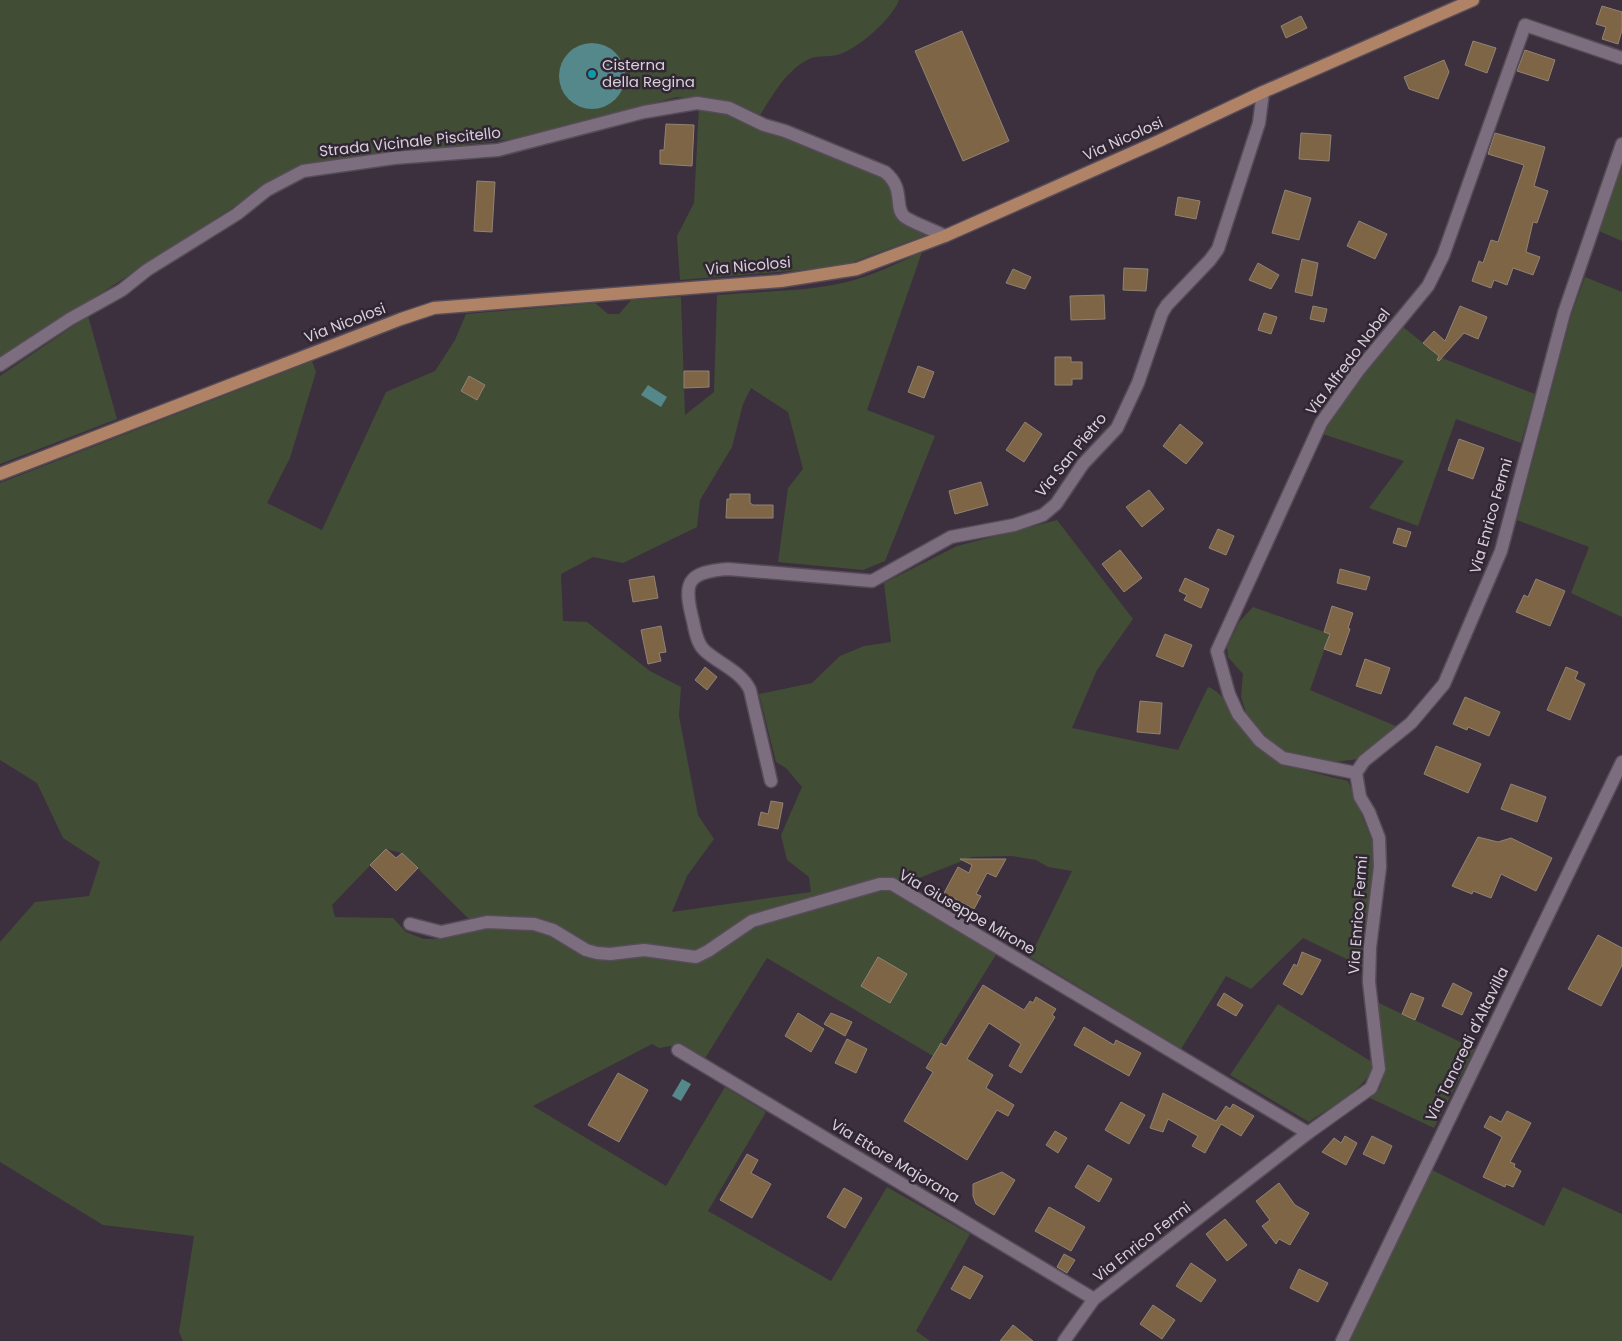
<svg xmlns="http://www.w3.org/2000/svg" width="1622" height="1341" viewBox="0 0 1622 1341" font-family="Poppins,sans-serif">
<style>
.green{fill:#424d35}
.water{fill:#55888b}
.building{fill:#7d6546;stroke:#918372}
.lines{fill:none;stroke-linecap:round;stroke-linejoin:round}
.minor-casing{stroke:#564c57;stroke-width:15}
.major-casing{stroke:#564c57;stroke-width:15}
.minor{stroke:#7c6e7f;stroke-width:12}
.major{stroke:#b08266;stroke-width:12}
.culture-dot{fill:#0f9aa8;stroke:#312634;stroke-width:2}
.labels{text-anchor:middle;stroke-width:5;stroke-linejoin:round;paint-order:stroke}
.poi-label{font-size:15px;fill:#d8d0d9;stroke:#312634;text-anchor:start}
.street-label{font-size:15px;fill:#d8d0d9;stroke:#312634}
</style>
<rect width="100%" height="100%" fill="#3c303f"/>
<g class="green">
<path d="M 0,0 L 899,0 C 892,19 857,50 837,55 C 828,57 815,55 807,60 C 785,72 773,95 760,115 L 723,101 L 677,97 L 512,139 L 309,164 L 292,169 L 0,359 Z"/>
<polygon points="699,107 729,113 760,130 798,140 809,149 865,167 891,183 894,203 929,234 853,262 825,268 680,280 677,236 694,203"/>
<polygon points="1622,166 1622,241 1599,231"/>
<path d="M 922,252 L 867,410 L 935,436 L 885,561 L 863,570 L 778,562 L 788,488 L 803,469 L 788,412 L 751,388 L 743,404 L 732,447 L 700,500 L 697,527 L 623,563 L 593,557 L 561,574 L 563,621 L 587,622 L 650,671 L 681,687 L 679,716 L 698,815 L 714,839 L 687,876 L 672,912 L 811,892 L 809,877 L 787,860 L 781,835 L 802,787 L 786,768 L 776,762 L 759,694 L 812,683 L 840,656 L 864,646 L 891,642 L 884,583 L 957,546 L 1057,520 L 1133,619 L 1097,670 L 1072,728 L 1178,750 L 1208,687 C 1226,693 1232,716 1244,730 C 1277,766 1303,770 1348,781 L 1375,848 L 1376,867 L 1362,942 L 1363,967 L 1303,938 L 1251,989 L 1226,976 L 1181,1049 L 1030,957 L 1072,871 L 1048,867 L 1036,860 L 1012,856 L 972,857 L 904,884 L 894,880 L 879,880 L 750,917 L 696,953 L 644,946 L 617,950 L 599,948 L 557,927 L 529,920 L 485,918 L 470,920 L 402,853 L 386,849 L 332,905 L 335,917 L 393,918 L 406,932 L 424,939 L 443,939 L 483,927 L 514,926 L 549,933 L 585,953 L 608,959 L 619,960 L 648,955 L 696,960 L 712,953 L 755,924 L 774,917 L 886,888 L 997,953 L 933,1056 L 767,958 L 704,1060 L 682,1044 L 659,1048 L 652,1044 L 533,1106 L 666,1186 L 725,1087 L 766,1112 L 708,1211 L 831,1281 L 887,1187 L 970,1234 L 916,1331 L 930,1341 L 183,1341 L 179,1332 L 194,1236 L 103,1225 L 0,1162 L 0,942 L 35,902 L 89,896 L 100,862 L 63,838 L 37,783 L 0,760 L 0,483 L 312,361 L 316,372 L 290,458 L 267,503 L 322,530 L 386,392 L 435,371 L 455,340 L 466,314 L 595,303 L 608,314 L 619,314 L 631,300 L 681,297 L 685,415 L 714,392 L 717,295 C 761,291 809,292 851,281 C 876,274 898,263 922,252 Z"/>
<polygon points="1585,277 1622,292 1622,617 1571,593 1589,547 1517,520 1571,316"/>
<polygon points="88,316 117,419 0,464 0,376"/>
<polygon points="1403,327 1442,358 1535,394 1521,443 1456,419 1418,526 1369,508 1404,461 1323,434 1332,418 1331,415 1368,366"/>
<polygon points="1253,607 1330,634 1310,690 1398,727 1358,759 1334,762 1311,760 1291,755 1271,742 1247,715 1241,697 1243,674 1228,657 1227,647 1239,622"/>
<polygon points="1377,1002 1475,1049 1434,1128 1370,1098 1380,1088 1385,1070"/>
<path d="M 1278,1004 L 1372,1062 C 1375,1085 1327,1109 1309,1122 L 1230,1075 Z"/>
<polygon points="1432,1170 1544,1226 1563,1187 1622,1214 1622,1341 1348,1341"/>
</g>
<g class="water">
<circle cx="592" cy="76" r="33"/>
<polygon points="648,385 667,397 661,407 641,395"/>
<polygon points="682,1079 691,1084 681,1101 672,1096"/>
</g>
<g class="building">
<polygon points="1602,6 1622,12 1622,30 1618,44 1602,39 1606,27 1596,24"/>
<polygon points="1301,16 1307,28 1286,38 1281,26"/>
<polygon points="962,31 1009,141 963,161 915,51"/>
<polygon points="1473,41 1496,48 1487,73 1465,65"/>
<polygon points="1525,50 1555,60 1548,81 1517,71"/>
<polygon points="1444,60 1449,72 1438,99 1409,89 1404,77"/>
<polygon points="666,124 694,125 692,166 660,164 660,150 664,150"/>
<polygon points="1301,133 1331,135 1329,161 1299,159"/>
<polygon points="1495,133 1545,147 1534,186 1548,191 1537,223 1533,222 1526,252 1540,257 1533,275 1513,268 1507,285 1494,280 1491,288 1472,281 1479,261 1483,263 1491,240 1498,242 1524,165 1488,154"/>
<polygon points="477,181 495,182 492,232 474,231"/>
<polygon points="1285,190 1311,198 1299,240 1272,233"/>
<polygon points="1178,197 1200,201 1196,219 1175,215"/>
<polygon points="1359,221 1387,234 1375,259 1347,246"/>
<polygon points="1302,259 1318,263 1312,296 1295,292"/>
<polygon points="1258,263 1279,275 1271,289 1249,280"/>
<polygon points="1124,268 1148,269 1146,291 1123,290"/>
<polygon points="1013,269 1031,277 1025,289 1006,283"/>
<polygon points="1104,295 1105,319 1071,320 1070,296"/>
<polygon points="1313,306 1327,309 1324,322 1310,319"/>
<polygon points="1460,306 1487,317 1478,339 1464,333 1439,361 1437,360 1439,356 1423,343 1434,331 1445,341"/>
<polygon points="1264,313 1277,317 1271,334 1258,330"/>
<polygon points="1055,357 1071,357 1071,362 1082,362 1082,379 1072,379 1072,385 1055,385"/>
<polygon points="918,366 934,372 924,398 908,392"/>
<polygon points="684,371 709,371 709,387 684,388"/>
<polygon points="469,376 485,385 477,400 461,391"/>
<polygon points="1025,422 1042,434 1024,462 1006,450"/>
<polygon points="1180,424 1203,443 1186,464 1163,446"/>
<polygon points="1459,439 1484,448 1473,479 1448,470"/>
<polygon points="981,482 988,505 955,514 949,491"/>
<polygon points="1149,490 1164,509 1142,527 1126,507"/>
<polygon points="730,494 750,494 750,503 753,505 773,505 773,518 726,518 727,499 730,499"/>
<polygon points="1398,528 1411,532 1406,547 1393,543"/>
<polygon points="1218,529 1234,536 1226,555 1209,548"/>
<polygon points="1120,550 1142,578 1124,592 1102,564"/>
<polygon points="1340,569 1370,577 1366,590 1337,583"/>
<polygon points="654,576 658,598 633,602 629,580"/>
<polygon points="1185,578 1209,589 1201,608 1184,600 1187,595 1179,591"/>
<polygon points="1536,579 1565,591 1550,626 1516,612 1524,595 1528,597"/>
<polygon points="1332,606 1353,613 1348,628 1350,629 1341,655 1324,649 1330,634 1324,632"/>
<polygon points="661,626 666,652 659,653 661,661 648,664 641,630"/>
<polygon points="1165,634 1192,645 1183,667 1156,656"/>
<polygon points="1365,659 1390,668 1381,694 1356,686"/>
<polygon points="705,667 717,677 707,690 695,680"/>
<polygon points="1566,667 1578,672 1575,679 1585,684 1570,720 1547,710"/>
<polygon points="1465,697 1500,712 1489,736 1468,727 1467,730 1453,724"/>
<polygon points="1140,701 1162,703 1160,734 1137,732"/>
<polygon points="1436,746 1481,764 1468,793 1424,774"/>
<polygon points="1511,784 1546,797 1537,822 1501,809"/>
<polygon points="771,801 783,803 778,829 758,825 761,812 768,814"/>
<polygon points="1478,837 1498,842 1511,838 1552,858 1536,891 1501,874 1491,898 1473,891 1472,894 1452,886"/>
<polygon points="386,849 396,858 402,853 418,868 396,891 370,865"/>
<polygon points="960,859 1006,859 996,877 987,873 976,894 981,896 974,909 944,893 958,867 969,873 972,865"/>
<polygon points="1598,935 1622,948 1622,965 1601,1006 1568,989"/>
<polygon points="1302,952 1321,960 1302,995 1283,984 1294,964 1297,966"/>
<polygon points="878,957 907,974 890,1003 861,986"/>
<polygon points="1453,983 1472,993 1462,1015 1442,1006"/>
<polygon points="983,985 1024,1010 1030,1001 1033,1003 1036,997 1056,1009 1052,1015 1055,1017 1021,1073 1009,1066 1021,1044 989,1023 967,1059 993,1075 986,1088 1014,1105 1008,1116 997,1110 967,1160 904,1121 933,1072 926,1068 941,1043 946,1046"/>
<polygon points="1224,993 1243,1005 1236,1016 1217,1005"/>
<polygon points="1411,993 1424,998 1415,1020 1402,1014"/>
<polygon points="798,1013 824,1029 811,1052 785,1036"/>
<polygon points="831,1013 852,1022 845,1036 824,1024"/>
<polygon points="1084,1027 1114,1045 1116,1040 1141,1053 1129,1076 1074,1045"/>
<polygon points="847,1039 867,1049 856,1073 835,1063"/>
<polygon points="618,1073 648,1090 619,1142 588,1125"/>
<polygon points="1163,1093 1216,1121 1226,1106 1230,1109 1233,1104 1254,1116 1241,1136 1221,1124 1205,1153 1192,1146 1198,1136 1168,1119 1163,1132 1150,1128"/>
<polygon points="1121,1102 1145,1115 1129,1144 1105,1130"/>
<polygon points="1507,1111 1531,1123 1510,1162 1515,1164 1514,1167 1521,1171 1513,1187 1506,1184 1505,1187 1483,1177 1502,1137 1484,1127 1490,1116 1501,1122"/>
<polygon points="1055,1131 1067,1138 1058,1153 1046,1145"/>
<polygon points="1345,1136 1357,1143 1346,1165 1322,1152 1334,1138 1341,1143"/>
<polygon points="1372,1136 1392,1146 1384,1164 1363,1154"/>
<polygon points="747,1154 758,1160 751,1173 771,1184 752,1218 720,1200"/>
<polygon points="1088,1165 1112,1179 1099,1202 1075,1187"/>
<polygon points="1002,1172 1015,1180 994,1215 976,1204 973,1196 973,1184"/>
<polygon points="1279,1183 1295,1205 1309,1213 1290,1245 1279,1239 1276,1244 1262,1226 1270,1220 1256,1201"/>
<polygon points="844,1188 862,1198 845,1228 827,1217"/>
<polygon points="1049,1207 1085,1227 1071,1251 1035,1231"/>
<polygon points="1225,1219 1247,1245 1227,1261 1206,1234"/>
<polygon points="1064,1254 1075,1260 1067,1273 1057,1267"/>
<polygon points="1191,1263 1216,1280 1201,1302 1176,1286"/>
<polygon points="964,1266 983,1276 970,1299 951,1289"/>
<polygon points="1299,1269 1328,1283 1318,1302 1290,1288"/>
<polygon points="1153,1305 1175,1320 1162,1339 1140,1324"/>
<polygon points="1013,1325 1033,1341 1000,1341"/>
</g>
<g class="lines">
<g class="minor-casing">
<g id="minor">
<path d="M 0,365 L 70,319 L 122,290 L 147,270 L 237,214 L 267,190 L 303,171 L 394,158 L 498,150 L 644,112 L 697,103 L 729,108 L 764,125 L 785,131 L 885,172 C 906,189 893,208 905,217 C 911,222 936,231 945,236"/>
<polyline points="1356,773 1283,758 1260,741 1238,714 1229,694 1217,651 1321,423 1358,371 1428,286 1443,256 1525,25 1622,58"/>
<path d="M 771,781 L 750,690 C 741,671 719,664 704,650 C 697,643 695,631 693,621 C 683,583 686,572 728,569 L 872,581 L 951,537 L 1014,525 L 1043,515 L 1056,504 L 1083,464 L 1117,428 L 1138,383 L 1162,313 L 1167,305 L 1210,260 L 1218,249 L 1259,123 L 1263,92"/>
<polyline points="410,924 441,932 487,922 534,924 553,930 586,950 597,953 610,954 644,950 696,957 708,951 752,921 880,884 892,884 1308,1133"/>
<polyline points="678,1050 1094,1299"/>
<polyline points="1064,1341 1094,1299 1308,1133 1371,1088 1379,1069 1369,982 1370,947 1380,867 1379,838 1369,812 1360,797 1356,773 1364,761 1411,723 1444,684 1501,551 1564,313 1622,144"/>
<polyline points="1342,1341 1622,762"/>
</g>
</g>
<g class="major-casing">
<polyline id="major" points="0,474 401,319 434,308 781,281 857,269 945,236 1159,141 1263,92 1473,0"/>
</g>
<use href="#minor" class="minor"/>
<use href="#major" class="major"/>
</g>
<circle class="culture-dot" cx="592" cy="74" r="5"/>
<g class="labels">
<g class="poi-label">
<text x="602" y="70">Cisterna<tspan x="602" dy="17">della Regina</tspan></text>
</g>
<g class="street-label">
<text transform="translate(1123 139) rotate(-24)" y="5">Via Nicolosi</text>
<text transform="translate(410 142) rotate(-6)" y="5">Strada Vicinale Piscitello</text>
<text transform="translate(748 266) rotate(-5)" y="5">Via Nicolosi</text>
<text transform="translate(345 323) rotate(-21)" y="5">Via Nicolosi</text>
<text transform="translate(1348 362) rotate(-53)" y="5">Via Alfredo Nobel</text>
<text transform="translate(1071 455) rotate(-51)" y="5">Via San Pietro</text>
<text transform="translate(1491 516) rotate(-74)" y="5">Via Enrico Fermi</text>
<text transform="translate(967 912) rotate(30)" y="5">Via Giuseppe Mirone</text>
<text transform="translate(1358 915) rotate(-86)" y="5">Via Enrico Fermi</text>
<text transform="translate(1467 1044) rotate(-64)" y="5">Via Tancredi d'Altavilla</text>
<text transform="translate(895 1161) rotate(31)" y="5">Via Ettore Majorana</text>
<text transform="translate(1142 1242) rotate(-38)" y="5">Via Enrico Fermi</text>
</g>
</g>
</svg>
